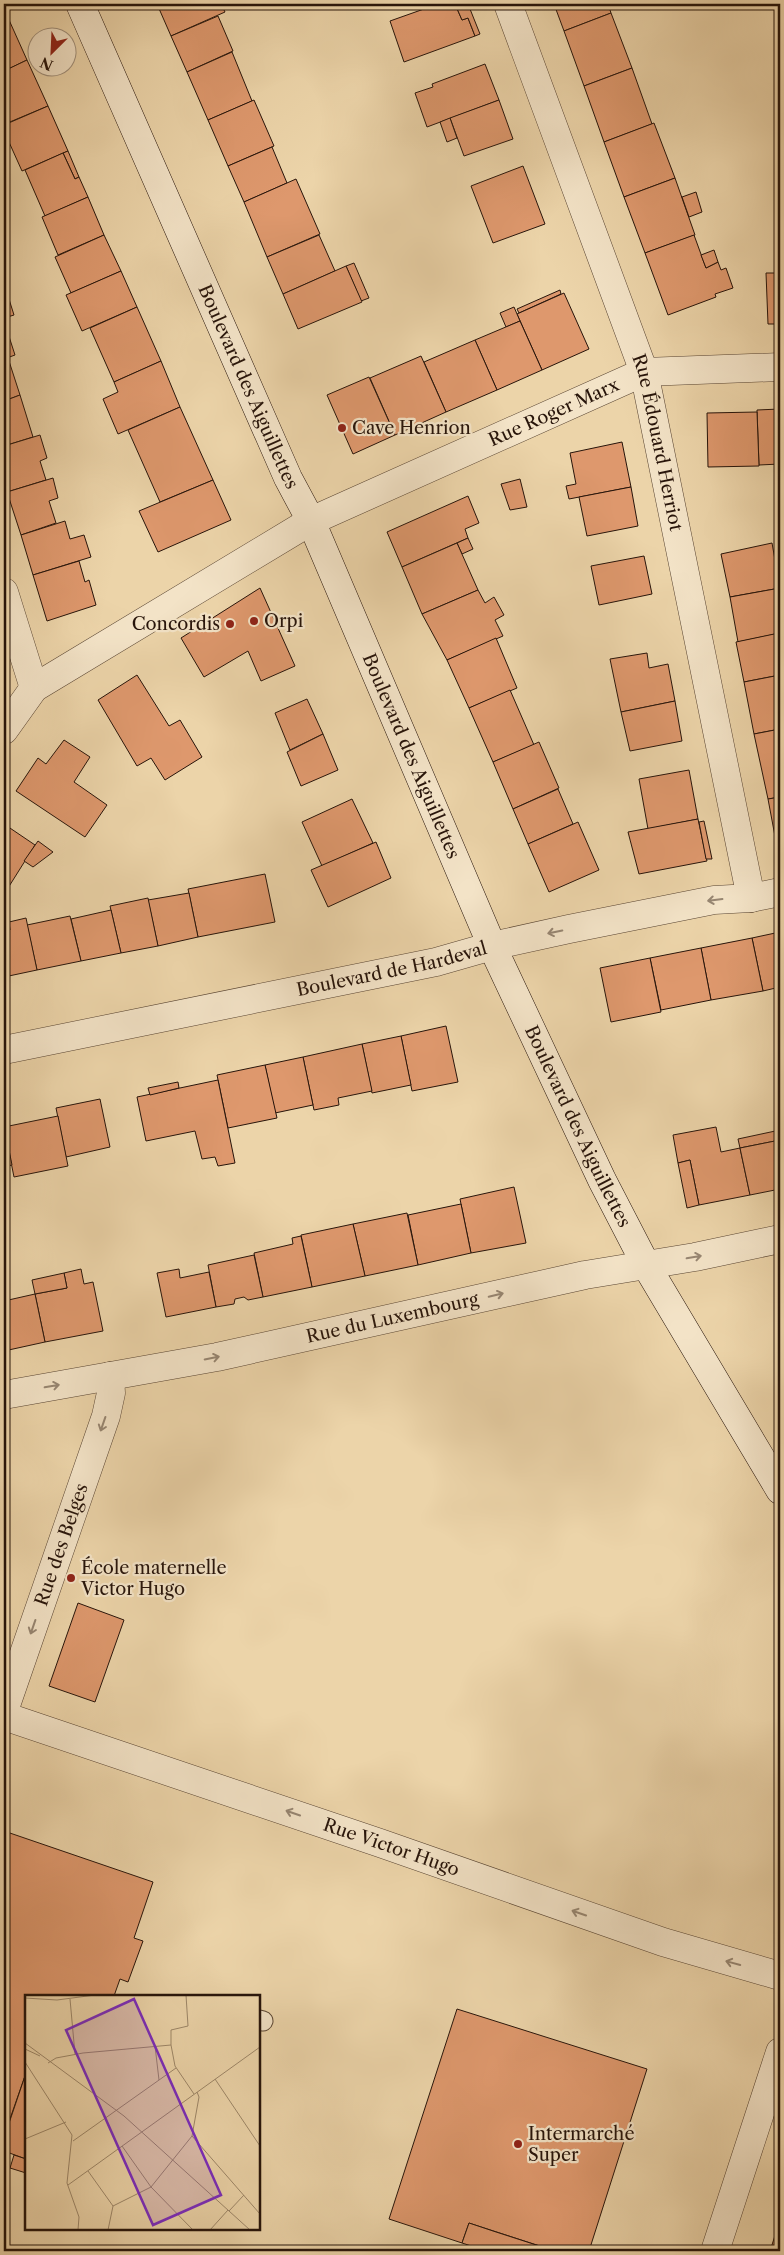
<svg xmlns="http://www.w3.org/2000/svg" width="784" height="2255" viewBox="0 0 784 2255" font-family="'Libre Caslon Text',serif">
<style>
.building{fill:#de986d;stroke:#27140a}
.lines{fill:none;stroke-linecap:round;stroke-linejoin:round}
.lane-casing{stroke:#584432;stroke-width:21}
.street-casing{stroke:#584432;stroke-width:29}
.secondary-casing{stroke:#27140a;stroke-width:29}
.lane{stroke:#f3e3c7;stroke-width:19}
.street{stroke:#f3e3c7;stroke-width:28}
.secondary{stroke:#f3e3c7;stroke-width:28}
.oneway{stroke:#978672}
.poi-dot{fill:#8f2418;stroke:#f3e3c7;stroke-width:2}
.labels{text-anchor:middle;stroke-width:4.5;stroke-linejoin:round;paint-order:stroke}
.street-label{font-size:18px;fill:#27140a;stroke:#f3e3c7}
.poi-label{font-size:18px;fill:#27140a;stroke:#f3e3c7;text-anchor:start}
.inset-road{fill:none;stroke:#9d8769;stroke-width:1}
.view{fill:#7b2cbf;fill-opacity:0.15;stroke:#7b2cbf;stroke-width:2.5}
.inset-edge{fill:none;stroke:#27140a;stroke-width:2.5}
</style>
<rect width="100%" height="100%" fill="#ecd4a9"/>
<filter id="stains"><feTurbulence type="fractalNoise" baseFrequency=".004" numOctaves="4"/><feColorMatrix values="0 0 0 0 .2 0 0 0 0 .09 0 0 0 0 .02 0 0 0 .5 -.17"/></filter>
<radialGradient id="worn" r=".72"><stop offset=".6" stop-color="#630" stop-opacity="0"/><stop offset="1" stop-color="#630" stop-opacity=".3"/></radialGradient>
<g class="building">
<polygon points="157,4 221,4 225,12 171,36"/>
<polygon points="438,4 455,4 462,20 468,18 475,36 404,62 390,21"/>
<polygon points="455,4 468,4 480,34 475,36 468,18 462,20"/>
<polygon points="554,4 608,4 611,13 564,31"/>
<polygon points="5,11 27,60 4,71 4,12"/>
<polygon points="611,13 632,68 584,86 564,31"/>
<polygon points="218,16 233,51 187,72 171,36"/>
<polygon points="232,52 252,101 208,120 187,72"/>
<polygon points="27,60 48,106 5,124 4,71"/>
<polygon points="485,64 499,100 427,127 415,93 433,87 432,84"/>
<polygon points="632,68 652,124 604,142 584,86"/>
<polygon points="254,100 274,146 228,166 208,120"/>
<polygon points="499,100 513,139 464,156 450,118"/>
<polygon points="48,106 68,151 22,171 4,131 4,125"/>
<polygon points="450,118 457,138 447,142 440,122"/>
<polygon points="654,123 675,178 624,197 604,142"/>
<polygon points="272,147 287,183 244,202 228,166"/>
<polygon points="68,151 79,177 75,179 63,153"/>
<polygon points="63,153 75,179 79,177 88,197 45,216 25,170"/>
<polygon points="523,166 545,224 493,243 471,186"/>
<polygon points="675,178 695,235 645,253 624,197"/>
<polygon points="296,179 320,234 267,257 244,202"/>
<polygon points="696,192 702,212 689,217 682,197"/>
<polygon points="88,197 104,235 58,255 42,217"/>
<polygon points="104,235 121,271 71,293 55,257"/>
<polygon points="319,235 335,271 283,294 267,257"/>
<polygon points="694,235 706,268 718,262 721,270 726,268 733,288 715,294 716,297 668,315 645,253"/>
<polygon points="714,250 718,262 706,268 701,255"/>
<polygon points="354,263 369,298 361,301 346,266"/>
<polygon points="346,266 362,302 298,329 283,294"/>
<polygon points="121,271 137,307 82,331 66,295"/>
<polygon points="766,273 780,273 780,324 768,324"/>
<polygon points="560,290 561,294 519,313 517,309"/>
<polygon points="564,293 589,349 542,370 517,314"/>
<polygon points="4,294 5,297 8,296 14,315 4,318"/>
<polygon points="137,307 161,361 114,382 90,328"/>
<polygon points="514,307 520,321 506,327 500,313"/>
<polygon points="4,321 15,355 4,359"/>
<polygon points="520,321 542,370 497,390 475,340"/>
<polygon points="475,340 497,390 446,412 424,362"/>
<polygon points="421,356 446,412 395,435 370,378"/>
<polygon points="8,358 20,395 4,401 4,359"/>
<polygon points="161,361 180,407 118,434 103,399 118,392 114,382"/>
<polygon points="369,377 395,435 353,454 327,395"/>
<polygon points="20,395 33,437 4,446 4,401"/>
<polygon points="180,407 213,480 160,502 128,430"/>
<polygon points="780,409 780,464 759,465 757,410"/>
<polygon points="757,412 759,466 708,467 707,413"/>
<polygon points="40,435 47,458 40,461 46,480 7,492 4,481 4,446"/>
<polygon points="622,442 631,487 569,499 566,486 576,484 570,453"/>
<polygon points="53,478 58,498 49,501 56,523 21,535 7,492"/>
<polygon points="520,479 527,507 510,510 501,484"/>
<polygon points="213,480 231,520 158,552 139,511"/>
<polygon points="631,487 638,526 587,536 579,497"/>
<polygon points="468,496 479,523 465,529 468,538 402,567 387,532"/>
<polygon points="65,521 70,539 84,535 91,557 33,575 21,535"/>
<polygon points="468,538 473,549 462,554 457,543"/>
<polygon points="457,543 478,590 422,614 402,567"/>
<polygon points="772,543 780,588 730,597 721,554"/>
<polygon points="644,556 652,594 599,605 591,566"/>
<polygon points="79,561 85,582 89,580 96,605 47,621 33,575"/>
<polygon points="260,588 295,666 261,681 248,651 204,677 181,638"/>
<polygon points="780,588 780,633 738,642 730,597"/>
<polygon points="478,590 485,603 494,597 504,615 495,620 503,636 447,660 422,614"/>
<polygon points="779,633 780,675 744,682 736,642"/>
<polygon points="496,638 517,688 469,708 447,660"/>
<polygon points="647,653 649,668 668,664 675,701 621,712 610,659"/>
<polygon points="137,675 169,726 180,720 202,757 165,780 151,758 137,766 98,700"/>
<polygon points="780,675 780,729 754,734 744,682"/>
<polygon points="510,690 534,745 493,762 469,708"/>
<polygon points="307,699 323,734 290,750 275,713"/>
<polygon points="675,701 682,741 630,751 621,712"/>
<polygon points="780,729 780,797 768,799 754,734"/>
<polygon points="323,734 338,770 301,786 287,752"/>
<polygon points="64,740 90,757 74,782 107,805 85,837 16,791 38,758 46,764"/>
<polygon points="539,742 559,788 513,809 493,762"/>
<polygon points="689,770 698,819 648,829 639,779"/>
<polygon points="558,789 573,824 528,844 513,809"/>
<polygon points="780,797 780,847 777,847 768,799"/>
<polygon points="352,799 373,843 322,866 302,822"/>
<polygon points="698,819 707,861 639,874 628,832"/>
<polygon points="704,821 712,859 706,859 699,822"/>
<polygon points="578,822 599,870 549,892 528,844"/>
<polygon points="4,824 35,845 8,888 4,886"/>
<polygon points="38,841 53,852 33,867 24,861"/>
<polygon points="376,842 391,878 328,907 311,870"/>
<polygon points="265,874 275,922 198,937 188,889"/>
<polygon points="189,893 198,937 158,946 148,900"/>
<polygon points="148,898 158,946 121,953 110,906"/>
<polygon points="111,910 121,953 81,961 71,919"/>
<polygon points="70,916 81,961 37,970 27,925"/>
<polygon points="26,918 37,970 4,977 4,931 10,930 9,922"/>
<polygon points="780,932 780,987 763,991 752,938"/>
<polygon points="752,938 763,991 711,1000 701,948"/>
<polygon points="701,948 711,1000 661,1010 650,958"/>
<polygon points="650,958 661,1012 611,1022 600,968"/>
<polygon points="446,1026 458,1082 412,1091 401,1036"/>
<polygon points="401,1036 411,1085 372,1093 362,1044"/>
<polygon points="362,1044 372,1091 338,1098 339,1105 314,1110 303,1057"/>
<polygon points="303,1057 313,1105 275,1113 265,1065"/>
<polygon points="265,1065 277,1118 228,1128 217,1075"/>
<polygon points="218,1080 235,1163 218,1166 215,1157 202,1159 195,1131 146,1141 137,1097"/>
<polygon points="178,1082 179,1088 150,1095 148,1088"/>
<polygon points="100,1099 110,1147 66,1157 56,1108"/>
<polygon points="58,1116 68,1166 14,1177 4,1127"/>
<polygon points="4,1125 10,1155 4,1156"/>
<polygon points="716,1127 721,1152 740,1148 750,1195 699,1205 690,1160 678,1163 673,1135"/>
<polygon points="780,1130 780,1140 740,1148 738,1139"/>
<polygon points="780,1140 780,1189 750,1195 740,1148"/>
<polygon points="10,1155 12,1165 4,1167 4,1156"/>
<polygon points="690,1160 699,1205 687,1208 678,1163"/>
<polygon points="514,1187 526,1243 471,1253 460,1199"/>
<polygon points="461,1204 471,1253 418,1265 408,1215"/>
<polygon points="407,1213 418,1265 365,1276 353,1224"/>
<polygon points="353,1224 365,1276 312,1287 301,1235"/>
<polygon points="301,1236 312,1287 263,1297 254,1253 293,1244 292,1238"/>
<polygon points="254,1255 263,1297 248,1300 244,1297 235,1299 234,1304 216,1307 208,1265"/>
<polygon points="81,1269 84,1284 93,1282 103,1331 45,1342 35,1294 67,1288 64,1273"/>
<polygon points="179,1269 180,1278 209,1272 216,1307 166,1317 157,1273"/>
<polygon points="64,1273 67,1288 35,1294 32,1280"/>
<polygon points="35,1294 45,1342 4,1351 4,1301"/>
<polygon points="78,1603 124,1620 95,1702 49,1686"/>
<polygon points="4,1831 153,1882 134,1938 143,1941 128,1982 120,1979 114,1996 26,1996 26,2073 4,2136"/>
<polygon points="457,2009 647,2069 589,2251 555,2251 469,2223 462,2243 389,2219"/>
<polygon points="26,2073 26,2159 4,2151 4,2138"/>
<polygon points="14,2155 26,2159 26,2173 10,2168"/>
<polygon points="780,2220 780,2251 770,2251"/>
<polygon points="469,2223 493,2231 555,2251 487,2251 462,2243"/>
</g>
<g class="lines">
<g class="lane-casing">
<polyline id="lane" points="259,2020 263,2021"/>
</g>
<g class="street-casing">
<g id="street">
<path id="s1" d="M 508,4 L 644,372 L 751,898"/>
<polyline points="4,592 34,688"/>
<path id="s2" d="M 4,730 L 34,688 L 311,521 L 644,372 L 780,367"/>
<path id="s3" d="M 4,1050 L 436,962 L 492,946 L 569,929 L 714,900 L 751,898 L 780,892"/>
<path id="s4" d="M 4,1395 L 217,1357 L 585,1275 L 695,1257 L 780,1239"/>
<path id="s5" d="M 4,1711 L 106,1416 L 111,1393 L 110,1376"/>
<path id="s6" d="M 4,1716 L 380,1843 L 663,1942 L 780,1976"/>
<polyline points="715,2251 780,2052"/>
</g>
</g>
<g class="secondary-casing">
<g id="secondary">
<path id="s7" d="M 80,4 L 288,478 L 311,521 L 492,946 L 602,1180 L 646,1265 L 780,1490"/>
</g>
</g>
<use href="#lane" class="lane"/>
<use href="#street" class="street"/>
<use href="#secondary" class="secondary"/>
</g>
<defs><path id="oneway-shaft" d="M-6 0H5M1.5-3L5.5 0L1.5 3" fill="none" stroke-width="1.6" stroke-linecap="round" stroke-linejoin="round" transform="scale(1.25)"/></defs>
<g class="oneway">
<use href="#oneway-shaft" transform="translate(715 900) rotate(173)"/>
<use href="#oneway-shaft" transform="translate(555 932) rotate(168)"/>
<use href="#oneway-shaft" transform="translate(694 1257) rotate(-10)"/>
<use href="#oneway-shaft" transform="translate(496 1295) rotate(-13)"/>
<use href="#oneway-shaft" transform="translate(212 1358) rotate(-11)"/>
<use href="#oneway-shaft" transform="translate(52 1386) rotate(-10)"/>
<use href="#oneway-shaft" transform="translate(103 1424) rotate(109)"/>
<use href="#oneway-shaft" transform="translate(33 1627) rotate(109)"/>
<use href="#oneway-shaft" transform="translate(293 1813) rotate(-161)"/>
<use href="#oneway-shaft" transform="translate(579 1913) rotate(-161)"/>
<use href="#oneway-shaft" transform="translate(733 1963) rotate(-165)"/>
</g>
<g class="poi-dot">
<circle cx="342" cy="428" r="5"/>
<circle cx="254" cy="621" r="5"/>
<circle cx="230" cy="624" r="5"/>
<circle cx="71" cy="1578" r="5"/>
<circle cx="518" cy="2144" r="5"/>
</g>
<g class="labels">
<g class="street-label">
<text dy="6" stroke="none"><textPath href="#s7" startOffset="418">Boulevard des Aiguillettes</textPath></text>
<text dy="6" stroke="none"><textPath href="#s2" startOffset="641">Rue Roger Marx</textPath></text>
<text dy="6" stroke="none"><textPath href="#s1" startOffset="464">Rue Édouard Herriot</textPath></text>
<text dy="6" stroke="none"><textPath href="#s7" startOffset="822">Boulevard des Aiguillettes</textPath></text>
<text dy="6" stroke="none"><textPath href="#s3" startOffset="396">Boulevard de Hardeval</textPath></text>
<text dy="6" stroke="none"><textPath href="#s7" startOffset="1228">Boulevard des Aiguillettes</textPath></text>
<text dy="6" stroke="none"><textPath href="#s4" startOffset="396">Rue du Luxembourg</textPath></text>
<text dy="6" stroke="none"><textPath href="#s5" startOffset="176">Rue des Belges</textPath></text>
<text dy="6" stroke="none"><textPath href="#s6" startOffset="409">Rue Victor Hugo</textPath></text>
</g>
<g class="poi-label">
<text x="352" y="434">Cave Henrion</text>
<text x="264" y="627">Orpi</text>
<text x="220" y="630" text-anchor="end">Concordis</text>
<text x="81" y="1574">École maternelle<tspan x="81" dy="21">Victor Hugo</tspan></text>
<text x="528" y="2140">Intermarché<tspan x="528" dy="21">Super</tspan></text>
</g>
</g>
<g transform="translate(25 1995)">
<rect width="235" height="235" fill="#ecd4a9"/>
<path class="inset-road" d="M 161,0 L 163,31 L 146,35 L 146,50 L 150,71 L 169,99M 0,3 L 32,5 L 70,0M 45,4 L 50,59M 0,48 L 99,121 L 225,235M 130,51 L 134,85M 0,54 L 15,61M 0,67 L 47,140 L 42,188 L 54,222 L 53,235M 23,68 L 31,63 L 58,58 L 146,50M 190,84 L 235,151M 167,141 L 235,219M 0,144 L 41,127M 48,146 L 151,73M 97,151 L 126,192 L 168,235M 63,176 L 88,211M 43,190 L 235,52M 204,216 L 219,200M 83,235 L 88,211 L 126,192 L 167,141 L 174,102 L 172,97M 185,235 L 203,215"/>
<path class="view" d="M 109,4 L 196,200 L 128,230 L 41,35 Z"/>
<rect width="235" height="235" class="inset-edge"/>
</g>
<rect width="784" height="2255" fill="none" stroke="#ecd4a9" stroke-width="20"/>
<rect x="5" y="5" width="774" height="2245" fill="none" stroke="#27140a" stroke-width="2.5"/>
<rect x="10" y="10" width="764" height="2235" fill="none" stroke="#27140a"/>
<g transform="translate(52 52) rotate(204)"><circle r="24" fill="#f3e3c7" stroke="#a1907b"/>
<path d="M0-4L9 19L0 12L-9 19Z" fill="#8f2418"/>
<text y="-8" font-size="14" font-weight="bold" text-anchor="middle" fill="#27140a">N</text>
</g>
<rect width="100%" height="100%" filter="url(#stains)"/>
<rect width="100%" height="100%" fill="url(#worn)"/>
</svg>
